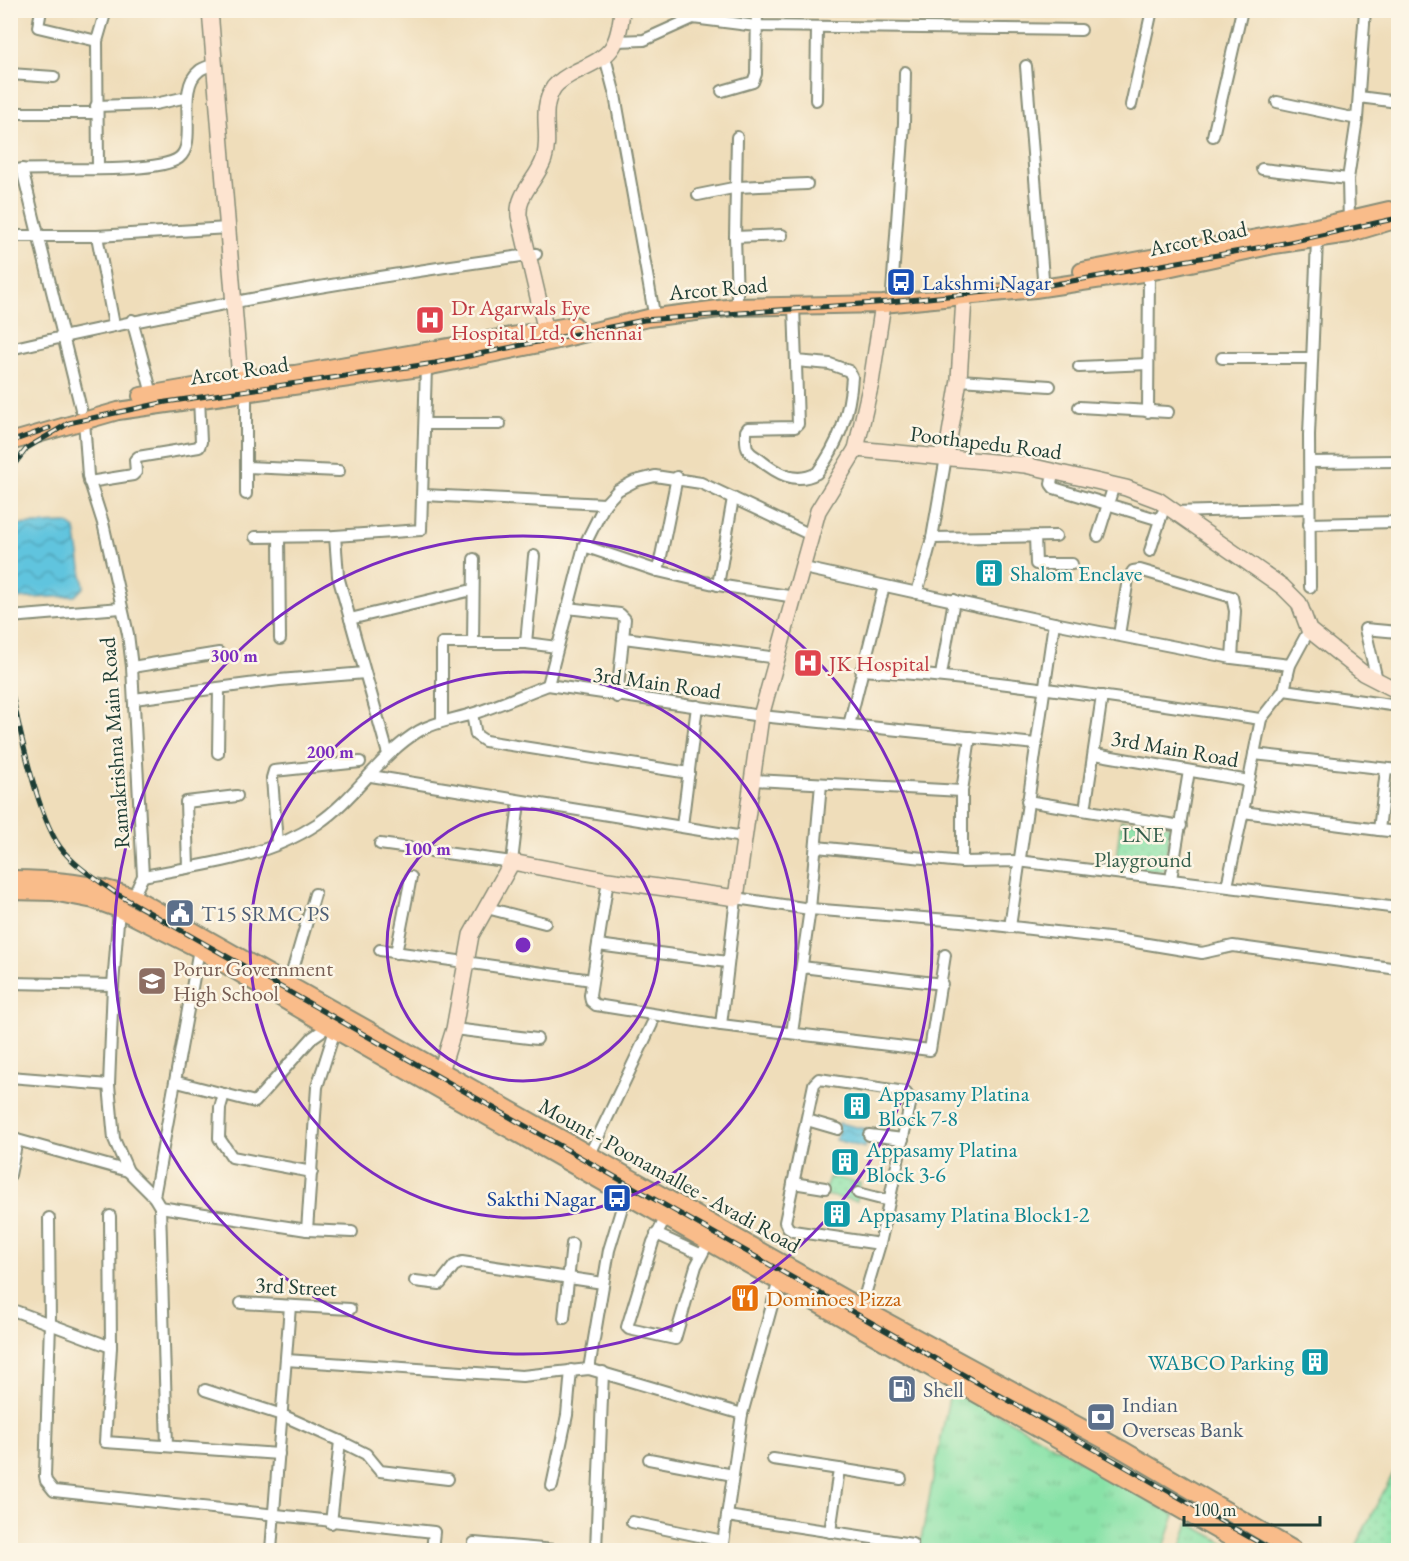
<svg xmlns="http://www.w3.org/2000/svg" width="1409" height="1561" viewBox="0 0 1409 1561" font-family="'EB Garamond',serif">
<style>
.grass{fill:url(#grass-tufts);stroke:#54906e;stroke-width:1.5}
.park{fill:url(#park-dots);stroke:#54906e;stroke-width:1.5}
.water{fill:url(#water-waves);stroke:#408089;stroke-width:1.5}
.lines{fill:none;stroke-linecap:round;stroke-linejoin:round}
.street-casing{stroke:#878d77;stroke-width:14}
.secondary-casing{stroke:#878d77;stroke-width:18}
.primary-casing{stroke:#878d77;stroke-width:20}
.street{stroke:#fff;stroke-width:10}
.secondary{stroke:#fde4d0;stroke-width:15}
.primary{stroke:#f9bc8a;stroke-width:16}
.rail-casing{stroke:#1f3d34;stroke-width:5}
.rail{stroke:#fcf5e5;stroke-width:3;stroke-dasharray:9;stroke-linecap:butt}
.ring{fill:none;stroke:#7b2cbf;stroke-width:3}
.labels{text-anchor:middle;stroke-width:5;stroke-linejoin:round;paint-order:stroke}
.street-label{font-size:22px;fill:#1f3d34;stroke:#fcf5e5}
.transit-label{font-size:22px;fill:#164399;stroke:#fcf5e5;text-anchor:start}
.health-label{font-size:22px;fill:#be3a42;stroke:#fcf5e5;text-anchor:start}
.culture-label{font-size:22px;fill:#0d838f;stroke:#fcf5e5;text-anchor:start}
.park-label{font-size:22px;fill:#345e4b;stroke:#fcf5e5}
.service-label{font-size:22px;fill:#4e5e75;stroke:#fcf5e5;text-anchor:start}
.education-label{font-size:22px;fill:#785e54;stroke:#fcf5e5;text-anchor:start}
.food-label{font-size:22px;fill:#c56008;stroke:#fcf5e5;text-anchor:start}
.centre{fill:#7b2cbf;stroke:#fcf5e5;stroke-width:3}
.ring-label{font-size:18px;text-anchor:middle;font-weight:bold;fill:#7b2cbf;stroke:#fcf5e5;stroke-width:5;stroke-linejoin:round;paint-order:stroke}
</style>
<defs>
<pattern id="grass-tufts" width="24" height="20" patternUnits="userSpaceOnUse" patternTransform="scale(1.5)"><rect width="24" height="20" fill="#88e2a7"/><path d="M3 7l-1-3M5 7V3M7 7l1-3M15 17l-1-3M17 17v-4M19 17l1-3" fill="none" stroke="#75c390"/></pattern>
<pattern id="park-dots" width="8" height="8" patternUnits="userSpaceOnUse" patternTransform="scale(1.5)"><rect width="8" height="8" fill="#88e2a7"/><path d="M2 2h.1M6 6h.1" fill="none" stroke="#75c390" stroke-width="1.8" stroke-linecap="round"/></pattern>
<pattern id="water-waves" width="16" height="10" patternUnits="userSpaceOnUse" patternTransform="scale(1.5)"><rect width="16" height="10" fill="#60c4de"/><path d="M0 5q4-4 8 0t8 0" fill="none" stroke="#4fa0b5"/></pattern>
</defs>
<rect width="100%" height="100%" fill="#fcf5e5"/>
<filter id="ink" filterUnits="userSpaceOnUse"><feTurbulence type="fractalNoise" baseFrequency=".0167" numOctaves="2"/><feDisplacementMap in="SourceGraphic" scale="12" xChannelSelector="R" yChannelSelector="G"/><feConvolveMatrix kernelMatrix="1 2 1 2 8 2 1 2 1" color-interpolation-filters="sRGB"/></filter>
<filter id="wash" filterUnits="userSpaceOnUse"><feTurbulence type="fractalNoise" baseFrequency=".008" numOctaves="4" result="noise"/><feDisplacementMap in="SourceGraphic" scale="24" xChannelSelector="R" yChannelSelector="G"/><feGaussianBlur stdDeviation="1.35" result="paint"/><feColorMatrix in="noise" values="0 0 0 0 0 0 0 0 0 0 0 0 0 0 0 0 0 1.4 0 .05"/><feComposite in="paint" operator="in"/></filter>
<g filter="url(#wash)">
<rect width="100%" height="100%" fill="#efddba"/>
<g class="grass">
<polygon points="951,1387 1175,1515 1163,1550 919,1550"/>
<polygon points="1189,1523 1237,1550 1180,1550"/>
</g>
<g class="park">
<polygon points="1121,820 1170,826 1164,872 1115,866"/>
<polygon points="829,1177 860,1183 857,1201 823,1195"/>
<polygon points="1398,1464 1398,1550 1353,1550"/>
</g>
<g class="water">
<polygon points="67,523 75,529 84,587 75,596 11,599 11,525"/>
<polygon points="839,1123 870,1130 865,1148 836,1140"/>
</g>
</g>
<g filter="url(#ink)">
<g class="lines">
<g class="street-casing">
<g id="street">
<polyline points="41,10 38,27 97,41"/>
<polyline points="617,41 644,40 693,18 756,26 1081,30"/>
<polyline points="605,57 615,95 653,308"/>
<polyline points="1026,66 1043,278"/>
<polyline points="10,74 54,77"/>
<polyline points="722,91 753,82 756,74 757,10"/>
<polyline points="1359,97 1398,102"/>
<polyline points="816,100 817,27"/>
<polyline points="1277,102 1357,119"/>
<polyline points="1131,105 1152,10"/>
<polyline points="96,106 155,104 187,97"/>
<polyline points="10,113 97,113"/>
<polyline points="1213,136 1242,10"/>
<polyline points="737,137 735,237 782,235"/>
<polyline points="22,169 81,409"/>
<polyline points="98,169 97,41 106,10"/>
<polyline points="1262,169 1348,179"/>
<path d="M 10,170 C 45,167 156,175 179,158 C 199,143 175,89 199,71 C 203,67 210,66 216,64"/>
<polyline points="698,195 738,187 807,184"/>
<polyline points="1349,224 1348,179 1357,119 1365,10"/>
<polyline points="10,236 97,236 228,228"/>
<polyline points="97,236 114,325"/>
<polyline points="735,237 737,298"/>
<polyline points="892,292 904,123 905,72"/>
<path d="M 794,305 L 798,424 L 795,427 L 748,428 L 746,431 C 746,436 745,445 748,450 C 750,454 756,457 759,459 C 776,473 795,485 817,473 C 839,444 850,413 852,377 L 849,371 L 830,364 L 796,361"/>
<polyline points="132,320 152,394"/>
<path d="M 10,349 C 184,308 359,278 536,254"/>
<polyline points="1222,358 1312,358"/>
<polyline points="1079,367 1148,364"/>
<polyline points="959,380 1050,386"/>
<polyline points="1079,407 1168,412"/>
<polyline points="1148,412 1149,272"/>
<polyline points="84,420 88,476 103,523 128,634 132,667 143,876 133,897"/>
<polyline points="425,424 500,424"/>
<polyline points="1310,462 1398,461"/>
<polyline points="246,467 339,471"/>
<polyline points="1053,471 1051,484 1054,488 1160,520"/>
<polyline points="89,482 133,475 136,472 135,460 138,457 199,447 201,442 199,398"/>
<polyline points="246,494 246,392"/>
<polyline points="424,495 605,504"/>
<polyline points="1174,512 1309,508"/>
<polyline points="1309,524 1396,522"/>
<polyline points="335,536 338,576 388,754"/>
<polyline points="1035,536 1036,564 1072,564"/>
<polyline points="1098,536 1114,485"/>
<polyline points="255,537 335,536 421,530 426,367"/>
<polyline points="279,537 280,639"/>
<polyline points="932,538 1056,536"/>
<polyline points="584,546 658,571 718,585 795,597"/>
<polyline points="1150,551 1162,514"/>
<polyline points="804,568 1054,623 1232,658 1290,665"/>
<polyline points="658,571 677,477"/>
<polyline points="718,585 733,498"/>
<polyline points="1310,587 1309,435 1317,240"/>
<polyline points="917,593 932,538 946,457"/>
<polyline points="567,608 620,614 625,619 617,697"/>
<polyline points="10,617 121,608"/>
<polyline points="350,619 472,590"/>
<polyline points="1119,635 1128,579 1133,571 1140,570 1232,597 1235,611 1232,658"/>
<polyline points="624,638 778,658"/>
<polyline points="473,643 474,559"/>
<polyline points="526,643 534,556"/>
<polyline points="132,667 219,653"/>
<path d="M 861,670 C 995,679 1128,700 1261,719"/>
<polyline points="941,675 954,600"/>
<polyline points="1377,680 1365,629 1398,632"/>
<polyline points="548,685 761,716 1036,744"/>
<polyline points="548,685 584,546 605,504 618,490 635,481 655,476 701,483 811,535"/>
<polyline points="1284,690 1398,706"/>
<polyline points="134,699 279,680 365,673"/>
<polyline points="472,714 476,735 485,741 689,773"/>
<polyline points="442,721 442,643 526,643 557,647"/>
<polyline points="849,725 884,586"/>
<polyline points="218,753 219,688"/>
<polyline points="1095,754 1249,781"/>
<polyline points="1254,754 1261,719 1284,690 1290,665 1309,630"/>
<polyline points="1386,770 1379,830 1243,812 1254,754 1398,770"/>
<polyline points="371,776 743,837"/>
<polyline points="754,780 962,791 962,862"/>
<polyline points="962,791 970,737"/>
<polyline points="1027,801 1181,826"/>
<polyline points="1085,810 1102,696"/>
<polyline points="682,826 697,706"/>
<polyline points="1379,830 1398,832"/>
<polyline points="277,843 272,778 274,771 360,762"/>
<polyline points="380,844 512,862 519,802"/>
<polyline points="817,847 962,862 1018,861 1398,908"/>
<polyline points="188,867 186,802 237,796"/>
<path d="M 143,876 C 202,865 266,858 317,824 C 356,798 379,755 419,731 C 436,721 457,719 475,713 C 500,705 524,694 548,685"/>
<polyline points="1171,879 1189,771"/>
<polyline points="608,880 590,995 591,1001 596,1005 721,1025 930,1050 945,955"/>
<polyline points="1227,886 1243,812"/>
<polyline points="487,908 545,923"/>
<polyline points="119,909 113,985 109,1085 114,1139 128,1171 154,1197 160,1207 307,1230 352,1232"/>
<polyline points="1010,927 1054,623"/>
<polyline points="598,945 727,962"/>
<polyline points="380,950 592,980"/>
<polyline points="396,953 411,877"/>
<polyline points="802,967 942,984"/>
<polyline points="10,983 113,985"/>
<polyline points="288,986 315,894"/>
<polyline points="721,1025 736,898 810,909 961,921 1117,939 1202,953 1233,946 1398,969"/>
<polyline points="454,1029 537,1039"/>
<polyline points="792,1033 810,909 821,784"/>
<polyline points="10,1077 109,1085"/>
<polyline points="177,1082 255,1102 313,1037 329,1026"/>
<polyline points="224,1094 220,1108 219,1138 232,1157 312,1172"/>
<polyline points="807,1120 838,1129"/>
<polyline points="869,1135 903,1139"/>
<polyline points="10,1138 128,1171"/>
<polyline points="589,1156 652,1024"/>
<polyline points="10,1175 17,1140"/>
<polyline points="793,1183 825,1188"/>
<polyline points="858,1193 889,1201"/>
<polyline points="154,1197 199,949"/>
<polyline points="160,1207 167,1446"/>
<polyline points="110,1216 111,1347 105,1442 279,1454"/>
<polyline points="666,1217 653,1242 627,1327 629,1329 675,1339 696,1266 709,1241"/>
<polyline points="49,1218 50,1323 45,1476 46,1481 54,1491 434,1532 432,1550"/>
<polyline points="307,1230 317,1087 335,1030"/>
<polyline points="656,1234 700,1254"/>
<polyline points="415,1281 440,1284 454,1266 462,1262 603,1283"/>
<polyline points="241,1303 350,1309"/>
<polyline points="861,1308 880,1244 911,1100 905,1092 819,1079 814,1084 785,1222 788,1228 793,1231 880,1244"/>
<polyline points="10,1309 111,1347"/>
<polyline points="564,1318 572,1244"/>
<polyline points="286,1360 522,1376 589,1369 742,1414"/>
<polyline points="589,1369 609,1250 626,1194"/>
<polyline points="205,1390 282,1415 340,1441 366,1454 380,1471 448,1479"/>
<polyline points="649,1459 733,1475"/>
<polyline points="773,1459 839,1469 830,1532"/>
<polyline points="839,1469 901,1479"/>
<polyline points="552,1486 567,1415 571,1370"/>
<polyline points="727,1516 912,1544"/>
<polyline points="632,1522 723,1541"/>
<polyline points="331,1523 340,1441"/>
<polyline points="474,1543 554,1550"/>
<polyline points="271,1550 290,1306"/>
<polyline points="596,1550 603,1372"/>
<polyline points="722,1550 742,1414 779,1280"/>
</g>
</g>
<g class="secondary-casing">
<g id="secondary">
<polyline points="210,10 240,379"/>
<path d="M 548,340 L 519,216 C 517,193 537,180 544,159 C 552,134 538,111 554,87 C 560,80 569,75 577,71 C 611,55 618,50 622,10"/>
<polyline points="856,449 1025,465 1126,488 1158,500 1283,587 1299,603 1309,630 1363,673 1398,691"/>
<polyline points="946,457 959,380 964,298"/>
<polyline points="441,1071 454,1029 471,935 512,862 608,880 736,898 761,716 818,511 856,449 871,383 883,304"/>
</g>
</g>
<g class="primary-casing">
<g id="primary">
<polyline points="1082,271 1316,227 1389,210"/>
<polyline points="141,396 240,379 295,374 574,325"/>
<polyline points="10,442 118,411 426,367 549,342 648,318 735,307 883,304 1035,289 1149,272 1274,245 1348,234 1398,219"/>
<path d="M 10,879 C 55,879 91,883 133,897 L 861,1308 L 1121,1449 L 1294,1550"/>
<polyline points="10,891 53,892 94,900 119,909 199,949 335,1030 1252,1550"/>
</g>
</g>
<use href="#street" class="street"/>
<use href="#secondary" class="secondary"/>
<use href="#primary" class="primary"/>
<g class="rail-casing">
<g id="rail">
<polyline points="10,442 49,428"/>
<polyline points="10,470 27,448 69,423 166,402 435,363 644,320 889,302 1044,286 1290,242 1398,218"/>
<path d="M 10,684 C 19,726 36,813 60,847 C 74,866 98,880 117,894 L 1272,1550"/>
</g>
</g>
<use href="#rail" class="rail"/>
</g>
</g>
<g class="ring">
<circle cx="523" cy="945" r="136"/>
<circle cx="523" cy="945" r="273"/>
<circle cx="523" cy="945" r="409"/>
</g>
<defs>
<g id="bus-square" transform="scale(1.5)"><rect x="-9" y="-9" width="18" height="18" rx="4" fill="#1a4fb4" stroke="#fcf5e5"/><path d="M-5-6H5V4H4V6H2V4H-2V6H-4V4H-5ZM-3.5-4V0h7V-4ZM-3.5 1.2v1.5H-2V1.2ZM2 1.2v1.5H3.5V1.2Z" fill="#fff"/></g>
<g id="hospital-square" transform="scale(1.5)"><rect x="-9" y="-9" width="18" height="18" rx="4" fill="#e0444e" stroke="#fcf5e5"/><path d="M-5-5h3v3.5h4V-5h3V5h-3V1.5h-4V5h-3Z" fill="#fff"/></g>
<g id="building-square" transform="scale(1.5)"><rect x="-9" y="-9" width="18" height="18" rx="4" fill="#0f9aa8" stroke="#fcf5e5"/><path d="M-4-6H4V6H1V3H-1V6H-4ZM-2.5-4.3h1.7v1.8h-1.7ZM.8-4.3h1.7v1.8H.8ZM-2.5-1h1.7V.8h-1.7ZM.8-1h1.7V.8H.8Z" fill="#fff"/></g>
<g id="civic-square" transform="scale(1.5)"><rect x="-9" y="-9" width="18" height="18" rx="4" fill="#5c6f8a" stroke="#fcf5e5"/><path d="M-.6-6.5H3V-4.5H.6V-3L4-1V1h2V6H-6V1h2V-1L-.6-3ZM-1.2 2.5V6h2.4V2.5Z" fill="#fff"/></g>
<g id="school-square" transform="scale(1.5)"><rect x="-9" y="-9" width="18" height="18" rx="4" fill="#8d6e63" stroke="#fcf5e5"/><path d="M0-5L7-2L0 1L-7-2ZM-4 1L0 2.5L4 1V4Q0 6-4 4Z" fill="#fff"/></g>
<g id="restaurant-square" transform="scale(1.5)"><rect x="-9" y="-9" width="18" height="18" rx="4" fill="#e8710a" stroke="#fcf5e5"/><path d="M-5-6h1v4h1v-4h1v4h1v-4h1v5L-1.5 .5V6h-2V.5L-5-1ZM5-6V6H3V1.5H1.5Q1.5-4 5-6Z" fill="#fff"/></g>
<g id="fuel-square" transform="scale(1.5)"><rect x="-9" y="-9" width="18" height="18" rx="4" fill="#5c6f8a" stroke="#fcf5e5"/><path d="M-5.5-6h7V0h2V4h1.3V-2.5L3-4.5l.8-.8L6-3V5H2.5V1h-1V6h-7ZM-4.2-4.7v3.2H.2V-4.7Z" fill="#fff"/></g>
<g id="bank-square" transform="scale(1.5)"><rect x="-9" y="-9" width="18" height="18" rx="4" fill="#5c6f8a" stroke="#fcf5e5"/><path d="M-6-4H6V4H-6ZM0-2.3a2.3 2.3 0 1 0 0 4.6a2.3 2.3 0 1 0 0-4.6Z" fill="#fff"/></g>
</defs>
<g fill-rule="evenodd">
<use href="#bus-square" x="901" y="282"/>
<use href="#hospital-square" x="430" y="320"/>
<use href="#building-square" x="989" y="573"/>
<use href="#hospital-square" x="808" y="663"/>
<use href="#civic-square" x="180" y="913"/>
<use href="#school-square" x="152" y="981"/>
<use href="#building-square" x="857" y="1106"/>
<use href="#building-square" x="845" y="1162"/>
<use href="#bus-square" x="617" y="1198"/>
<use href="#building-square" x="837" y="1214"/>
<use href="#restaurant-square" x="745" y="1298"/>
<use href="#building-square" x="1315" y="1362"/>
<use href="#fuel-square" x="902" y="1389"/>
<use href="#bank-square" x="1101" y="1417"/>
</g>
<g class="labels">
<g class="street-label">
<text transform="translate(1198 238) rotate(-12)" y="8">Arcot Road</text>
<text transform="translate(718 288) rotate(-5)" y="8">Arcot Road</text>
<text transform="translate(239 370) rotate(-8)" y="8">Arcot Road</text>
<text transform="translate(986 442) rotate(7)" y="8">Poothapedu Road</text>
<text transform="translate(657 682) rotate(8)" y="8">3rd Main Road</text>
<text transform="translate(114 743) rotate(-94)" y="8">Ramakrishna Main Road</text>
<text transform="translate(1175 748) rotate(10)" y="8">3rd Main Road</text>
<text transform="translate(670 1175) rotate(29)" y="8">Mount - Poonamallee - Avadi Road</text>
<text transform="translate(296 1286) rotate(3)" y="8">3rd Street</text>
</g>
<g class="transit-label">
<text x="922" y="290">Lakshmi Nagar</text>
<text x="596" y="1206" text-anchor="end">Sakthi Nagar</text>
</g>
<g class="health-label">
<text x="451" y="315">Dr Agarwals Eye<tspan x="451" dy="25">Hospital Ltd, Chennai</tspan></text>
<text x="829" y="671">JK Hospital</text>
</g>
<g class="culture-label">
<text x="1010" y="581">Shalom Enclave</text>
<text x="878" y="1101">Appasamy Platina<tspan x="878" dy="25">Block 7-8</tspan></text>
<text x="866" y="1157">Appasamy Platina<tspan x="866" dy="25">Block 3-6</tspan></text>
<text x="858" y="1222">Appasamy Platina Block1-2</text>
<text x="1294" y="1370" text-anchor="end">WABCO Parking</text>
</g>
<g class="park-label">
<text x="1143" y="842">LNE<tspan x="1143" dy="25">Playground</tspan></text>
</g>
<g class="service-label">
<text x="201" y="921">T15 SRMC PS</text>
<text x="923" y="1397">Shell</text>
<text x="1122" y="1412">Indian<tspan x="1122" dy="25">Overseas Bank</tspan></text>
</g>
<g class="education-label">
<text x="173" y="976">Porur Government<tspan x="173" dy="25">High School</tspan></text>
</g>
<g class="food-label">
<text x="766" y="1306">Dominoes Pizza</text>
</g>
</g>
<circle cx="523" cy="945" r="9" class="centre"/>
<g class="ring-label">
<text x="234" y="662">300 m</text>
<text x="330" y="758">200 m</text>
<text x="427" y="855">100 m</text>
</g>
<rect width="1409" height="1561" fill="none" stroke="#fcf5e5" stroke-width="36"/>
<path d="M1184 1516v9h136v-9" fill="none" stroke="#1f3d34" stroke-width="3"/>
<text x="1193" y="1516" font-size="18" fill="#1f3d34" stroke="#fcf5e5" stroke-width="4.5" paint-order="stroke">100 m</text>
</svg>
